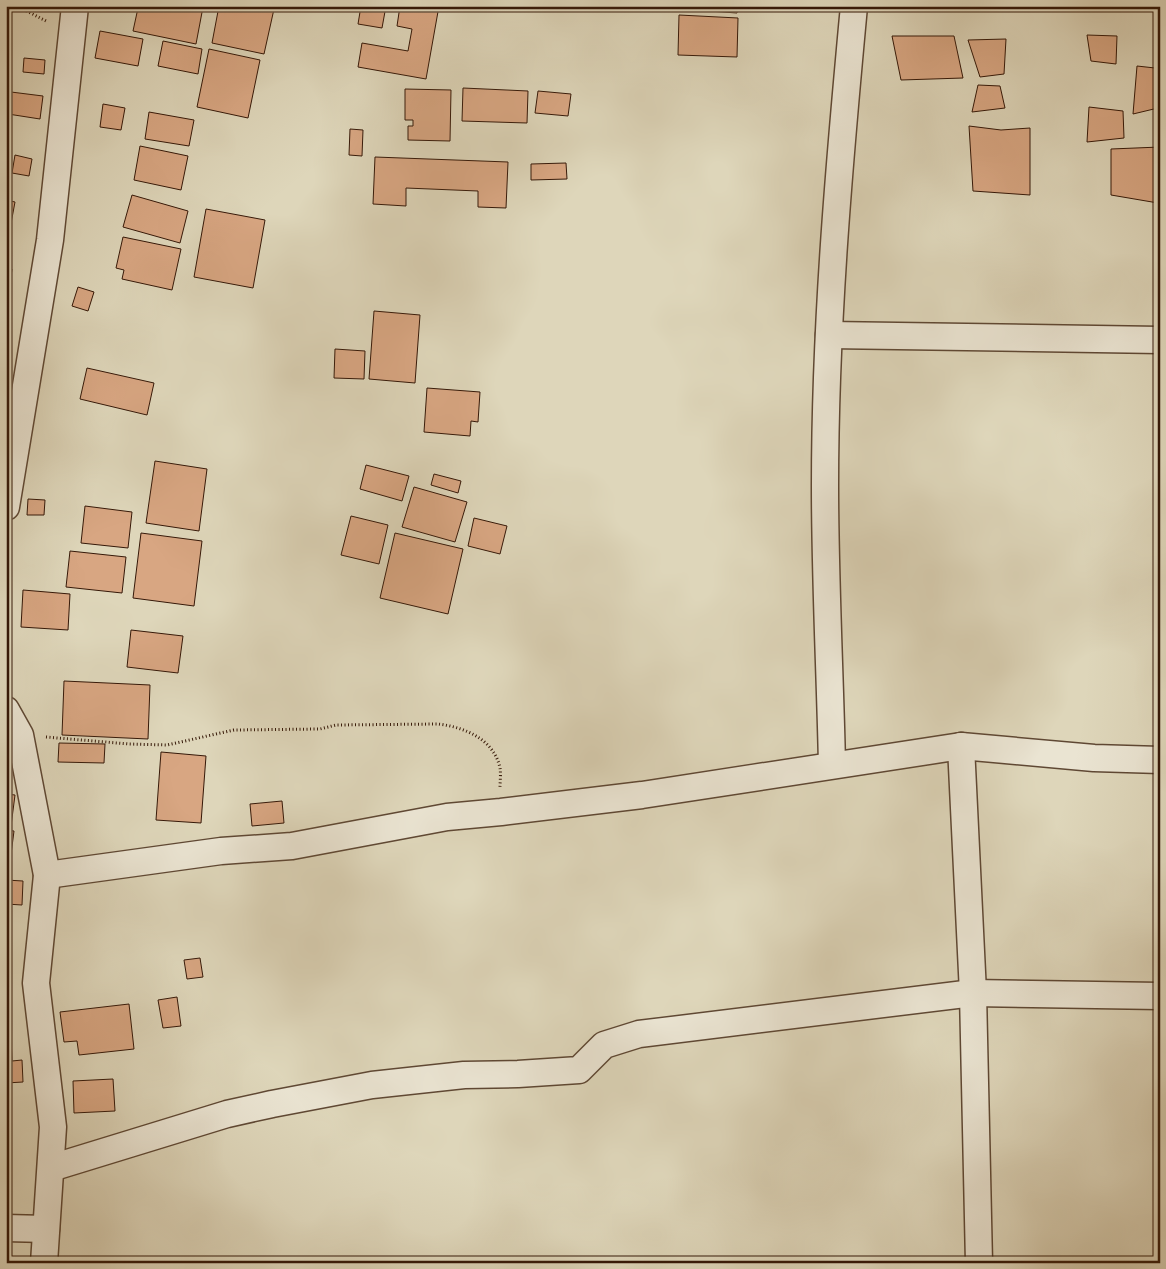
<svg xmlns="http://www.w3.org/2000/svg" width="1166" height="1269" viewBox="0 0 1166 1269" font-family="'IM FELL English',serif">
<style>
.building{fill:#d8a682;stroke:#351808}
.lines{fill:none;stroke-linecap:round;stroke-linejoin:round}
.street-casing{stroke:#5f4834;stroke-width:29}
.path{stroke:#351808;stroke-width:3;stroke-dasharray:1 2.5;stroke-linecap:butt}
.street{stroke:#eae4d2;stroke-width:26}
</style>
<rect width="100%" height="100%" fill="#ded6ba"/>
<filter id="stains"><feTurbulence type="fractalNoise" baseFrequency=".004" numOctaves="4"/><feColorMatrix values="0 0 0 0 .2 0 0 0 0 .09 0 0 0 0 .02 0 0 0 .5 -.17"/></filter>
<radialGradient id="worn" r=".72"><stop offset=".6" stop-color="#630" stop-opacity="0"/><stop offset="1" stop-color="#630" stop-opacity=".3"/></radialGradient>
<g class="building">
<polygon points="141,6 203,7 196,44 133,31 138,8 141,8"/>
<polygon points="219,6 259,6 274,9 264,54 212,43"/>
<polygon points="361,6 386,6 382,28 358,24"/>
<polygon points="400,6 439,6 426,79 358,67 362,43 408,51 412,29 397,26"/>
<polygon points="640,6 738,6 737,13"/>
<polygon points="679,15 738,18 737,57 678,55"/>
<polygon points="100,31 143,39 138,66 95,58"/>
<polygon points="1087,35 1117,36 1116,64 1091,61"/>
<polygon points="892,36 954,36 963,78 901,80"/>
<polygon points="1006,39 1004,74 980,77 968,40"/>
<polygon points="163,41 202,49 198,74 158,66"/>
<polygon points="209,49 260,60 248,118 197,107"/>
<polygon points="24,58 45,60 44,74 23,72"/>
<polygon points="1137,66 1155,68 1158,108 1133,114"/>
<polygon points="978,85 1000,86 1005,108 972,112"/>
<polygon points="463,88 528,91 527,123 462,121"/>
<polygon points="405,89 451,90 450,141 408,140 408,126 413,126 413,120 405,120"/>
<polygon points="538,91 571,94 568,116 535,113"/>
<polygon points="11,92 43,96 40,119 8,114"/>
<polygon points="103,104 125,108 121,130 100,127"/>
<polygon points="1089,107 1123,111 1124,138 1087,142"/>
<polygon points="149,112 194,120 189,146 145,139"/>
<polygon points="969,126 1001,130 1030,128 1030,195 973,191"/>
<polygon points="350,129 363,130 362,156 349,155"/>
<polygon points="140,146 188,156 181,190 134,180"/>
<polygon points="1160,147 1158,203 1111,195 1111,149"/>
<polygon points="15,155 32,159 29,176 12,173"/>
<polygon points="375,157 508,162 506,208 478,207 478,191 406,188 406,206 373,204"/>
<polygon points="566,163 567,179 531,180 531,164"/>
<polygon points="132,195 188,211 180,243 123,227"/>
<polygon points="6,200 15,202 9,234 6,234"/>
<polygon points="206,209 265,220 253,288 194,277"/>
<polygon points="123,237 181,249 172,290 122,279 124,270 116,268"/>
<polygon points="6,269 12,269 9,292 6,292"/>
<polygon points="78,287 94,292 88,311 72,306"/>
<polygon points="374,311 420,315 415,383 369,379"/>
<polygon points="335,349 365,351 364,379 334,378"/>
<polygon points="87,368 154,383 147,415 80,399"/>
<polygon points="427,388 480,392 478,422 471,421 470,436 424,432"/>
<polygon points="155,461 207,469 199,531 146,523"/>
<polygon points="366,465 409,476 402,501 360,489"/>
<polygon points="434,474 461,481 458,493 431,485"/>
<polygon points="414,487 467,502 455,542 402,527"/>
<polygon points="28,499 45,500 44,515 27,515"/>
<polygon points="85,506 132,512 128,548 81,543"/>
<polygon points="351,516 388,525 379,564 341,555"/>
<polygon points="474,518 507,526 500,554 468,546"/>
<polygon points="141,533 202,541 194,606 133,598"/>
<polygon points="395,533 463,549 448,614 380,598"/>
<polygon points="70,551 126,557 122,593 66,587"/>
<polygon points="23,590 70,594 68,630 21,627"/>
<polygon points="131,630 183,636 178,673 127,667"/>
<polygon points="64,681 150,685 148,739 62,735"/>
<polygon points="59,743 105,744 104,763 58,762"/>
<polygon points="161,752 206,756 201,823 156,820"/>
<polygon points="6,794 15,795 11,826 6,825"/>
<polygon points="282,801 284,823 252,826 250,804"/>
<polygon points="6,830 14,831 9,870 6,870"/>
<polygon points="6,880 23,881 22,905 6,904"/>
<polygon points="200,958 203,977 187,979 184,960"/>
<polygon points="177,997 181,1026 163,1028 158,1000"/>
<polygon points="129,1004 134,1049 79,1055 77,1041 64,1042 60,1012"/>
<polygon points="6,1036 11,1036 12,1061 22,1060 23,1082 6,1083"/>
<polygon points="113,1079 115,1111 74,1113 73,1081"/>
</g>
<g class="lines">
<g class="street-casing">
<g id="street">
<polyline points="829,335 1160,340"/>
<polyline points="6,507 50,240 75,6"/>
<polyline points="6,710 20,735 47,875 36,983 53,1127 44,1263"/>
<polyline points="961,746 973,993 979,1263"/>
<path d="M 832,765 C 830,672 825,579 825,486 C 825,326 839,166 854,6"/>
<polyline points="47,875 221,851 292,846 447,817 501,812 642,795 961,746 1094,758 1160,760"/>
<polyline points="51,1168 227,1114 272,1104 372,1085 464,1075 518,1074 579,1070 604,1045 639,1034 973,993 1160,996"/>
<polyline points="6,1228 46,1229"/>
</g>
</g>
<g class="path">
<polyline points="17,6 48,22"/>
<path d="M 46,737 L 129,744 L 167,745 L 234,730 L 320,729 L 336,725 L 438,724 C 464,727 494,739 500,768 C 501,774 500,782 500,788"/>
</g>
<use href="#street" class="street"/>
</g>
<rect width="1166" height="1269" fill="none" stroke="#ded6ba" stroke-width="25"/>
<rect x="8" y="8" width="1151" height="1254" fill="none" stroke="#351808" stroke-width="2.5"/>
<rect x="12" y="12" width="1141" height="1244" fill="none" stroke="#351808"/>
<rect width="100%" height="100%" filter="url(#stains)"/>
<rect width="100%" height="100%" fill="url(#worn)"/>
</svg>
